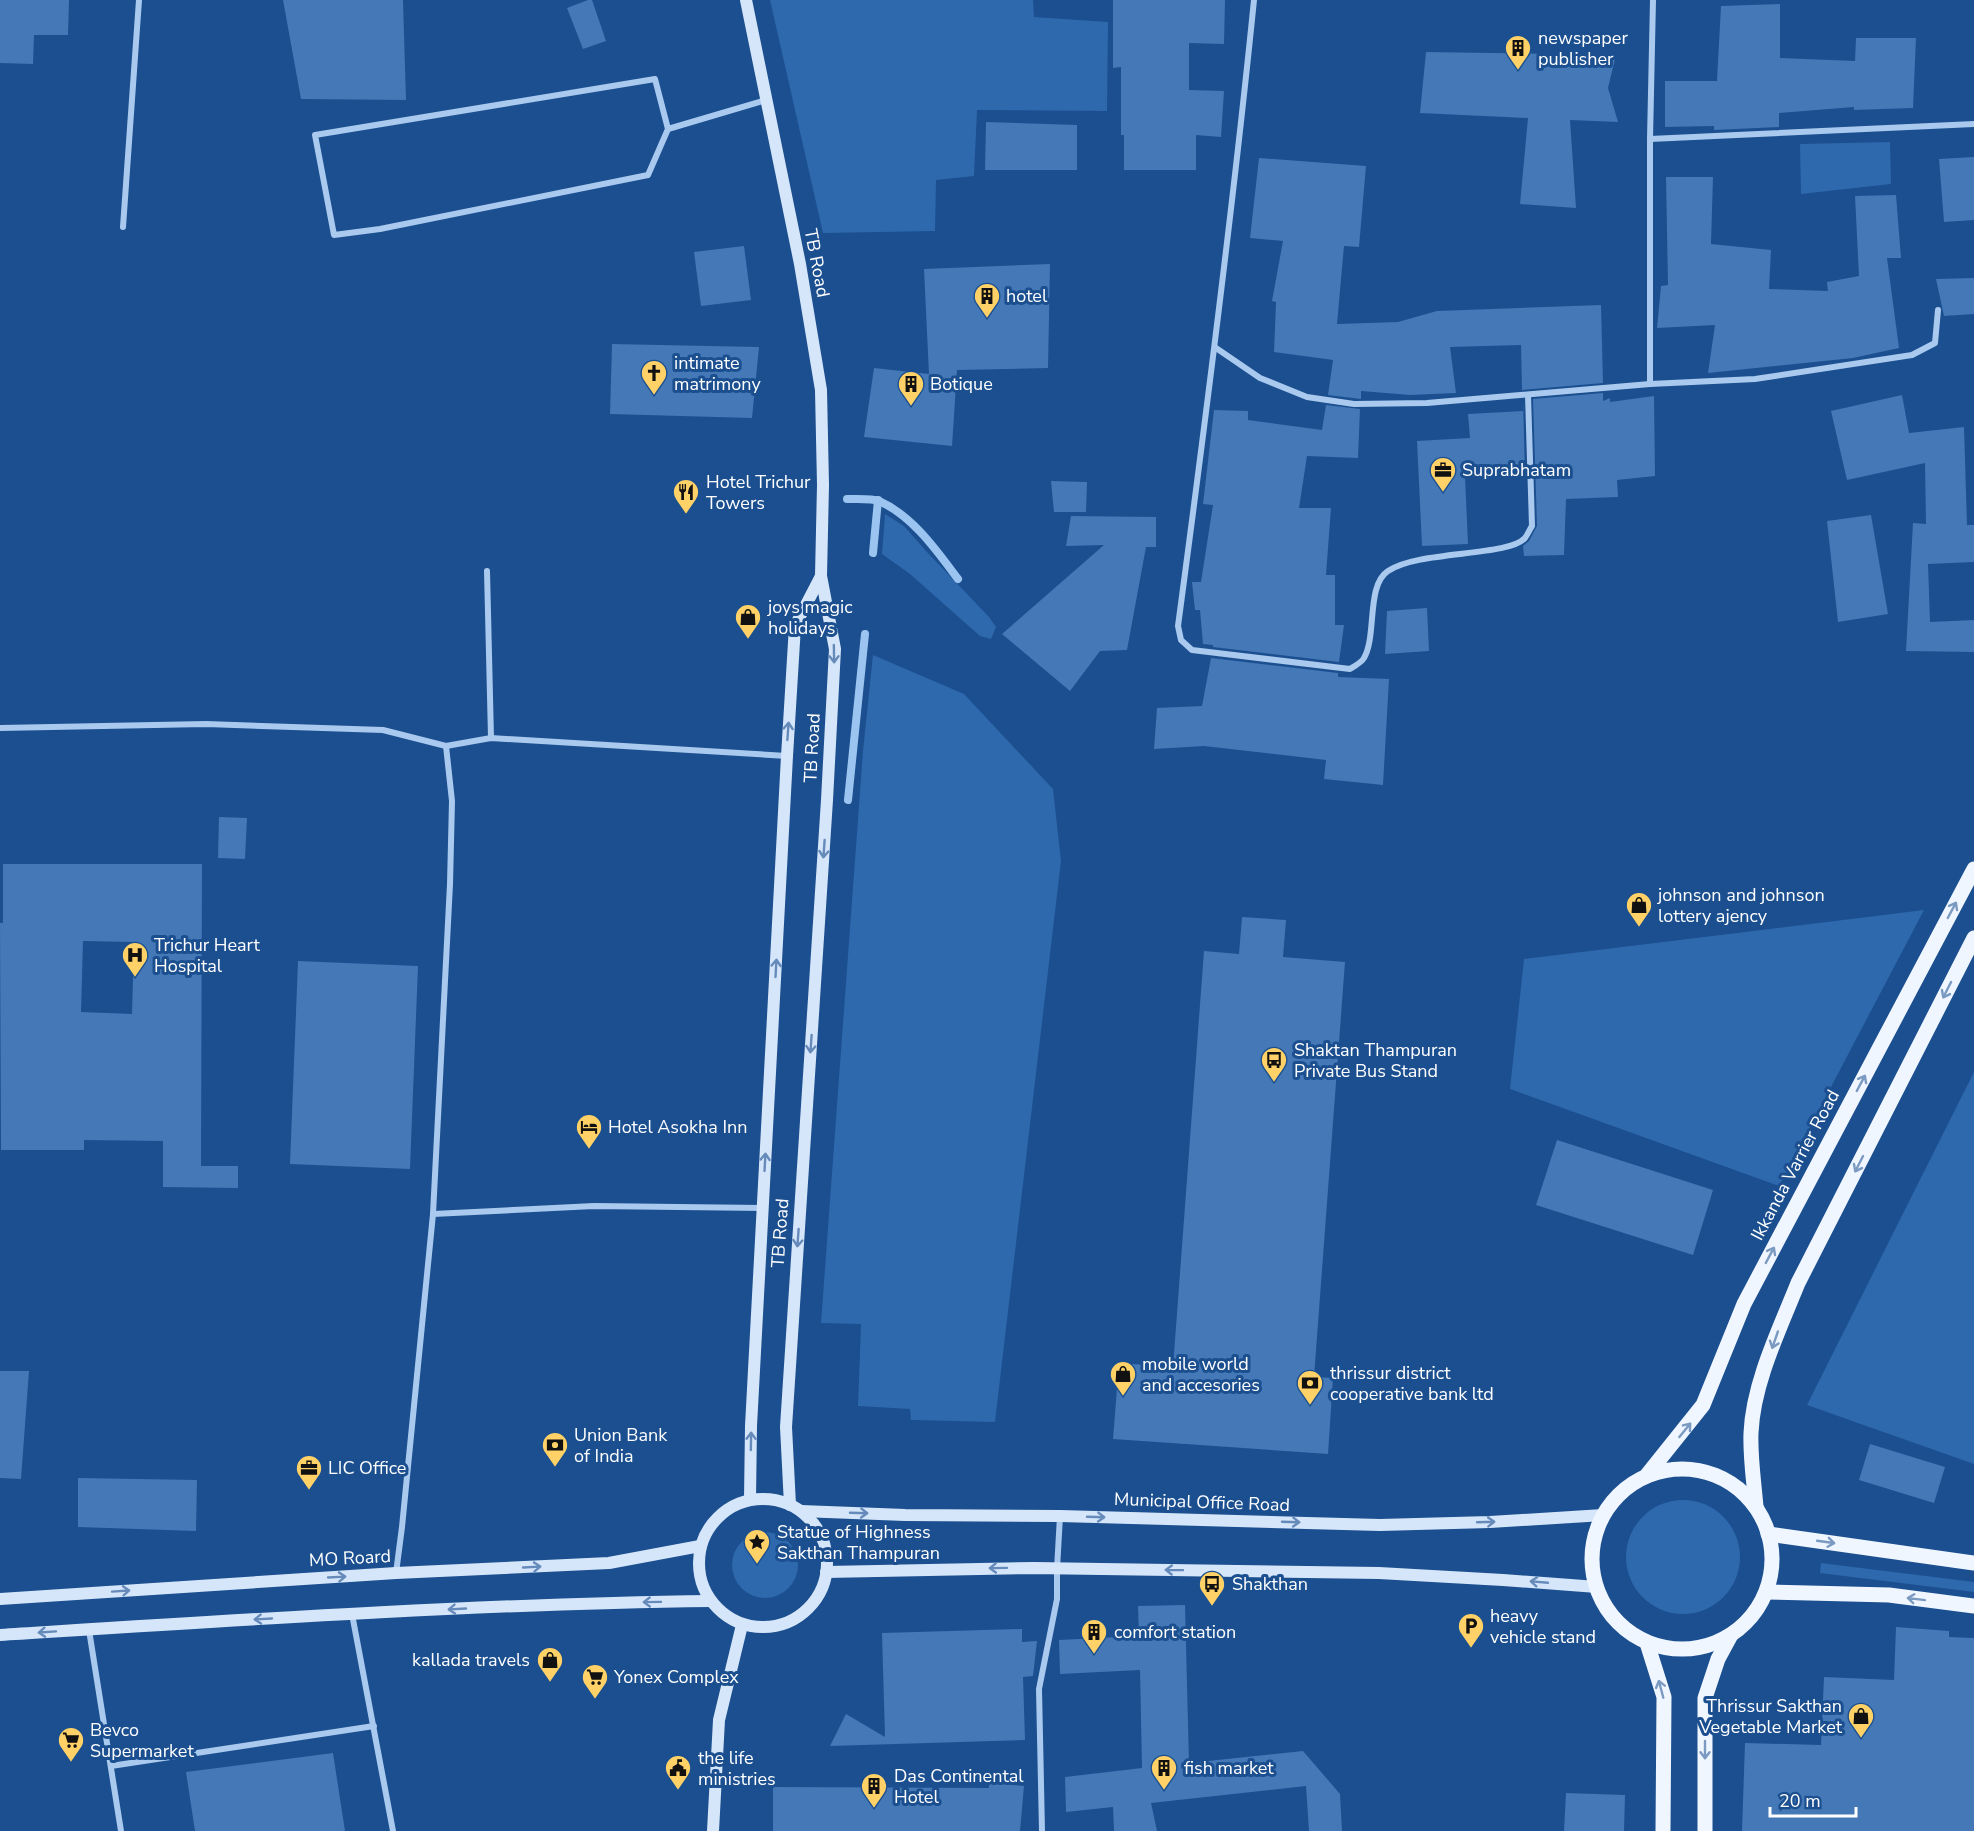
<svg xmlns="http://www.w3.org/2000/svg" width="1974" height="1831" viewBox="0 0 1974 1831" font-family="'Nunito Sans',sans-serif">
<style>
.green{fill:#2e69ad}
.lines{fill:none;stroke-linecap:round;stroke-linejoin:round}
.stream{stroke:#9cc4f0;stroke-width:8}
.building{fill:#4478b7;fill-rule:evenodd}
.street{stroke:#a9c9ee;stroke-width:6}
.secondary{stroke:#d6e6fa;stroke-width:12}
.primary{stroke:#f0f6ff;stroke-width:15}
.oneway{stroke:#668bba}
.oneway2{stroke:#7b9ac1}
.labels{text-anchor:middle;stroke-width:6;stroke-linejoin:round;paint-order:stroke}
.poi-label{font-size:18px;fill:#fff;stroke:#1b4f8f;text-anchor:start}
.street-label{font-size:18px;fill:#fff;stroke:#1b4f8f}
</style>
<rect width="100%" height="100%" fill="#1b4f8f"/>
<g class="green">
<polygon points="770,0 1033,0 1034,17 1108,22 1107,111 977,110 974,176 936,180 935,231 823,233"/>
<polygon points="1890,142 1891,184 1801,194 1800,144"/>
<polygon points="885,514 904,526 926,551 989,617 996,627 991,639 980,636 910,574 882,554"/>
<polygon points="873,655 964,694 1053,789 1061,861 995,1422 911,1420 910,1409 858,1406 861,1324 821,1323 863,751"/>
<polygon points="1924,910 1779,1186 1510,1089 1524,959"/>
<polygon points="1974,1072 1974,1464 1807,1405"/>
<circle cx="1683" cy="1557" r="57"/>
<circle cx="765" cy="1565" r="33"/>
<polygon points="1821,1563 1974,1582 1974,1592 1820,1573"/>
</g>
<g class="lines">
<g class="stream">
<path d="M 847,499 C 856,499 871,498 879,501 C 913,516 937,551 958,579"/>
<polyline points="873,553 878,500"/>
<polyline points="848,800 865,634"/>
</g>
</g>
<g class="building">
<polygon points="0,0 69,0 68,35 34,35 33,64 0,63"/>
<polygon points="283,0 403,0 406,100 301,99"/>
<polygon points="588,0 592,0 606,41 583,49 567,8"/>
<polygon points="1113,0 1225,0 1224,44 1189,43 1189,90 1224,91 1221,137 1196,135 1196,170 1124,170 1124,135 1121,135 1121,67 1113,68"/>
<polygon points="1780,4 1780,58 1855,61 1856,38 1916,38 1913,108 1854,110 1854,107 1779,113 1779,127 1714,130 1714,126 1665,127 1665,81 1717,81 1721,6"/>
<polygon points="1426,52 1616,55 1608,88 1618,122 1570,120 1576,208 1520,204 1528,118 1420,113"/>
<polygon points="986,122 1077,125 1077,170 985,170"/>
<polygon points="1974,157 1974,220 1944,222 1939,159"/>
<polygon points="1259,158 1366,166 1359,247 1344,246 1337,324 1398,322 1437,311 1601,305 1603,383 1522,390 1521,345 1450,347 1456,393 1410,395 1361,391 1361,399 1328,395 1333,360 1274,352 1276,302 1272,301 1283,241 1250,238"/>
<polygon points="1666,177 1713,177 1711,244 1771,250 1769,289 1828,291 1827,282 1859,276 1855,196 1896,195 1901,258 1887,258 1899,348 1853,358 1708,373 1715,325 1657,328 1661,286 1668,285"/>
<polygon points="744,246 751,300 701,306 694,252"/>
<polygon points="1050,264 1048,368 957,370 952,446 864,437 874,368 929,374 924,269"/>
<polygon points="1974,278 1974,314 1944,316 1936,279"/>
<polygon points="612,344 759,347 752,418 610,414"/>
<polygon points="1603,393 1603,401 1610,398 1610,402 1654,396 1655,476 1617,480 1618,497 1566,499 1564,555 1524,556 1523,546 1529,541 1537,526 1533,399"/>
<polygon points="1902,395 1909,433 1964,427 1967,525 1974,525 1974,562 1928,564 1930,622 1974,620 1974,652 1906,651 1913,523 1926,524 1925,463 1847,480 1831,411"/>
<polygon points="1523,400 1525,473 1465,476 1468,544 1422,546 1417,441 1470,438 1468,414 1523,411"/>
<polygon points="1326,405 1360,409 1358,458 1307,456 1299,508 1331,508 1326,575 1335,575 1335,625 1344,625 1339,662 1213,647 1213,645 1203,644 1200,610 1195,610 1192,582 1201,582 1213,505 1203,504 1214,410 1248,411 1248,420 1322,430"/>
<polygon points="1051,481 1087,482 1086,512 1054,512"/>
<polygon points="1871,515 1888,614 1838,622 1827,521"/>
<polygon points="1071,516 1156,517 1156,547 1146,547 1127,650 1100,651 1070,691 1002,634 1104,545 1066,546"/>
<polygon points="1427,608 1429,651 1385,654 1387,611"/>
<polygon points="1211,658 1338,673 1338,677 1389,679 1383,785 1324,779 1326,760 1204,746 1154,749 1157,708 1202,706"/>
<polygon points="219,817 247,818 245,859 218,858"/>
<path d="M 3,864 L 202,864 L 201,1166 L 238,1166 L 238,1188 L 163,1187 L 163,1141 L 84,1140 L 84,1150 L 1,1150 L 0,923 L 3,923 ZM 83,941 L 134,942 L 132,1014 L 81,1012 Z"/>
<polygon points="1242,917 1286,920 1283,957 1345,962 1314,1377 1333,1378 1328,1454 1113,1439 1119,1363 1173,1367 1204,951 1239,954"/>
<polygon points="298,961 418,966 410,1169 290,1164"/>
<polygon points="1557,1140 1713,1190 1693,1255 1536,1205"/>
<polygon points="0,1371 29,1371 21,1479 0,1478"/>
<polygon points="1870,1444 1945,1467 1934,1503 1859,1480"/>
<polygon points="78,1478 197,1480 196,1531 78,1527"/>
<polygon points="1185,1605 1189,1763 1303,1751 1340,1794 1342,1831 1309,1831 1306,1786 1151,1803 1157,1831 1114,1831 1113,1807 1066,1812 1065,1777 1142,1768 1140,1670 1060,1674 1059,1640 1139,1636 1138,1606"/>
<polygon points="1896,1627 1949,1631 1949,1637 1974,1638 1974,1831 1742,1831 1745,1743 1821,1745 1824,1677 1894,1680"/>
<polygon points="1022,1629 1022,1642 1037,1641 1033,1676 1023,1677 1025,1740 830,1746 846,1714 885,1737 882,1633"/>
<polygon points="333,1753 345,1831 195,1831 186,1772"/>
<polygon points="989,1783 1024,1786 1020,1831 773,1831 773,1787 989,1788"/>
<polygon points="1566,1793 1625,1795 1624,1831 1564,1831"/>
</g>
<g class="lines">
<g class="street">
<path d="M 1254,0 C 1233,209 1206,417 1178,626 L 1181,640 L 1192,650 L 1350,669 C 1355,666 1362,662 1364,658 C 1377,636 1366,585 1388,571 C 1419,550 1508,557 1525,538 C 1528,534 1530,529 1532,526 L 1528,395"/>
<polyline points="668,129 655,79 315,135 334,235 380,229 648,175 668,129 766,100"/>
<polyline points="1650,139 1974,124"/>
<polyline points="123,227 139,0"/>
<polyline points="1216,348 1260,378 1307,397 1354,404 1427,403 1650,384 1650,139 1653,0"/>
<polyline points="1650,384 1755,379 1912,355 1935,343 1938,310"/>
<polyline points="487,571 491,738"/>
<polyline points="0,728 206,724 383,730 446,746 452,801 450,884 433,1214 402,1527 396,1573"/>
<polyline points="446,746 491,738 787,756"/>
<polyline points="433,1214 594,1206 763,1208"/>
<polyline points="352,1614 393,1831"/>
<polyline points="89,1630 121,1831"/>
<polyline points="111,1766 374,1726"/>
<polyline points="1042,1831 1039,1689 1057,1599 1057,1569 1060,1516"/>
</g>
<g class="secondary">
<polyline points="746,0 800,264 821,390 823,485 821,576 835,649 827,800 786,1427 790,1505"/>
<circle cx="763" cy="1563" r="64"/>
<polyline points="750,1499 751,1426 787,756 795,626 821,576"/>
<polyline points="801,1511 905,1515 1060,1516 1380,1525 1490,1522 1603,1515"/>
<polyline points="826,1572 1034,1568 1379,1573 1503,1580 1597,1587"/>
<polyline points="0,1599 396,1573 609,1563 700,1546"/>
<path d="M 0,1635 C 237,1620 474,1604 711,1601"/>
<polyline points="713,1831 719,1720 742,1625"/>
</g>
<g class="primary">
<circle cx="1682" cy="1559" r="90"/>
<polyline points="1647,1475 1703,1405 1744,1304 1974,869"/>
<path d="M 1756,1507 C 1754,1482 1750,1457 1751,1433 C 1753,1383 1780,1328 1798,1283 L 1974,938"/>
<polyline points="1768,1534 1974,1563"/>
<polyline points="1766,1592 1889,1595 1974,1606"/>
<polyline points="1647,1643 1664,1697 1663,1831"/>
<polyline points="1705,1831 1705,1698 1718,1659 1731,1635"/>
</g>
</g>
<defs><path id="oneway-shaft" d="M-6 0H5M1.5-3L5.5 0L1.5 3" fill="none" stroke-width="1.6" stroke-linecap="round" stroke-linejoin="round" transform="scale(1.5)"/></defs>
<g class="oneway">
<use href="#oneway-shaft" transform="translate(834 654) rotate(89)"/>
<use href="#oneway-shaft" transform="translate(788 731) rotate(-86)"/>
<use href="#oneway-shaft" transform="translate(824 849) rotate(94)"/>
<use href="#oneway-shaft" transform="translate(776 968) rotate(-87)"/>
<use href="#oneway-shaft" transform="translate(811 1044) rotate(94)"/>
<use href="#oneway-shaft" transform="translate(765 1162) rotate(-87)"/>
<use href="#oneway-shaft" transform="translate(798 1238) rotate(94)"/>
<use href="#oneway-shaft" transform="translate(751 1441) rotate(-89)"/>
<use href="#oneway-shaft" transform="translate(859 1513) rotate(2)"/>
<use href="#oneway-shaft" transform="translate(1096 1517) rotate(2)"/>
<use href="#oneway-shaft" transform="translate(1291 1522) rotate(2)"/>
<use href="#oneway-shaft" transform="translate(1486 1522) rotate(-2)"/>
<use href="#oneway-shaft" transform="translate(532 1567) rotate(-3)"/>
<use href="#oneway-shaft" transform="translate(998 1568) rotate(179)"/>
<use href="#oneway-shaft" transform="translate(1174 1570) rotate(-179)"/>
<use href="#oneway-shaft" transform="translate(337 1577) rotate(-3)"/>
<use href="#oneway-shaft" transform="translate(1539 1582) rotate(-175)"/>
<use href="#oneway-shaft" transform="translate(121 1591) rotate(-4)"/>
<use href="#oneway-shaft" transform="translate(652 1602) rotate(179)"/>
<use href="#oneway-shaft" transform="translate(457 1609) rotate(177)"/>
<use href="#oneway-shaft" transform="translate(263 1619) rotate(177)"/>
<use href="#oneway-shaft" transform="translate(47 1632) rotate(176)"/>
</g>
<g class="oneway2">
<use href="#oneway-shaft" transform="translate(1952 910) rotate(-62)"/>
<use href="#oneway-shaft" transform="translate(1947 990) rotate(117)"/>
<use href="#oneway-shaft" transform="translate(1861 1083) rotate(-62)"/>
<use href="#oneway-shaft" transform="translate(1859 1164) rotate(117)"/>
<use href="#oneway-shaft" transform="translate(1770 1255) rotate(-62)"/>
<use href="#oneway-shaft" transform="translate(1775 1340) rotate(109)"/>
<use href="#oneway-shaft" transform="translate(1685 1430) rotate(-51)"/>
<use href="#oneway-shaft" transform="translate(1826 1542) rotate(8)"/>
<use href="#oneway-shaft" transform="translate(1916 1599) rotate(-173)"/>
<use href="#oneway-shaft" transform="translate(1661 1689) rotate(-105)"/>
<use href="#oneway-shaft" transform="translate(1705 1750) rotate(90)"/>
</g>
<defs>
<g id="building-pin" transform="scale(1.35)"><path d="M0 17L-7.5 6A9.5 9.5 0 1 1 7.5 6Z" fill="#ffd166" stroke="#1b4f8f"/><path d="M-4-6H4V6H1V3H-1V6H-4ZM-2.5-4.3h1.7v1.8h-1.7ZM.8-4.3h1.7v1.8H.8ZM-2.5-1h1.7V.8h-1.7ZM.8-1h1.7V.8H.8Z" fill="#111"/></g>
<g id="church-pin" transform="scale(1.35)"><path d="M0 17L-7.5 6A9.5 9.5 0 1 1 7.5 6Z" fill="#ffd166" stroke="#1b4f8f"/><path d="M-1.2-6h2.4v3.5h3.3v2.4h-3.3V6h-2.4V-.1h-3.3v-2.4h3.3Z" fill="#111"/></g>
<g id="office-pin" transform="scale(1.35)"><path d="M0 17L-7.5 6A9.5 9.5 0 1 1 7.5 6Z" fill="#ffd166" stroke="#1b4f8f"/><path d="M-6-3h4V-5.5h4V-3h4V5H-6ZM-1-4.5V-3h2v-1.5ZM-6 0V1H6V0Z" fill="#111"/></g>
<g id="restaurant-pin" transform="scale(1.35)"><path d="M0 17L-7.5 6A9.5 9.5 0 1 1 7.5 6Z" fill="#ffd166" stroke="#1b4f8f"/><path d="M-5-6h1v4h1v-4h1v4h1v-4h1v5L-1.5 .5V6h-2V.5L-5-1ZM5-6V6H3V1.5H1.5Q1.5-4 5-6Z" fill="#111"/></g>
<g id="shop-pin" transform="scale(1.35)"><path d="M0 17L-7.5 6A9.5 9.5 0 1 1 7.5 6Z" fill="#ffd166" stroke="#1b4f8f"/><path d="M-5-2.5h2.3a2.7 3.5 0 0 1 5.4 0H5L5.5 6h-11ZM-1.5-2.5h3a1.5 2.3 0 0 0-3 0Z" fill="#111"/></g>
<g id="hospital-pin" transform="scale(1.35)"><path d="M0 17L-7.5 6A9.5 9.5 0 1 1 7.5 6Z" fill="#ffd166" stroke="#1b4f8f"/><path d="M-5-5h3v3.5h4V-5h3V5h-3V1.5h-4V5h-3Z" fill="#111"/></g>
<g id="bus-pin" transform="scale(1.35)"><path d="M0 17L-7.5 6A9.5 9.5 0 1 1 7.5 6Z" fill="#ffd166" stroke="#1b4f8f"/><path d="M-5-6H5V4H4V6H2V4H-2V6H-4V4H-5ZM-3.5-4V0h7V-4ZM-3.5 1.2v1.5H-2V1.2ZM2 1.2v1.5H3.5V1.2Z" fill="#111"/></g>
<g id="hotel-pin" transform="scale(1.35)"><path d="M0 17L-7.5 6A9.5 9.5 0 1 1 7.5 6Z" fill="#ffd166" stroke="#1b4f8f"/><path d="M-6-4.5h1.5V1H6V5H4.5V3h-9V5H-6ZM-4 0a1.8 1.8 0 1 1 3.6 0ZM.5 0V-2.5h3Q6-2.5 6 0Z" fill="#111"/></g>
<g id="bank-pin" transform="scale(1.35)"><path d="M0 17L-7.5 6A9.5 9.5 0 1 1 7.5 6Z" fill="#ffd166" stroke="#1b4f8f"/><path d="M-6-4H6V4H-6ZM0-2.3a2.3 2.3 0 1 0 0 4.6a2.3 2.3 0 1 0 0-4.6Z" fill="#111"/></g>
<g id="sight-pin" transform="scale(1.35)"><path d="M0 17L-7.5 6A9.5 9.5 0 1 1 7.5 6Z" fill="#ffd166" stroke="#1b4f8f"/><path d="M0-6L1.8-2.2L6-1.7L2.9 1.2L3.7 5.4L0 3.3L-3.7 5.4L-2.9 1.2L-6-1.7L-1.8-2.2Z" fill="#111"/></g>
<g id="parking-pin" transform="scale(1.35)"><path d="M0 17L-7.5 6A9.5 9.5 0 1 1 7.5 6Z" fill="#ffd166" stroke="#1b4f8f"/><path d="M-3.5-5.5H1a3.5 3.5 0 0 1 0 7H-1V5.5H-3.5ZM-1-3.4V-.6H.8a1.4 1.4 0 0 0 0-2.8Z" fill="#111"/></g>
<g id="supermarket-pin" transform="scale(1.35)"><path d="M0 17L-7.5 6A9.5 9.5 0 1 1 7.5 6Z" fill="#ffd166" stroke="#1b4f8f"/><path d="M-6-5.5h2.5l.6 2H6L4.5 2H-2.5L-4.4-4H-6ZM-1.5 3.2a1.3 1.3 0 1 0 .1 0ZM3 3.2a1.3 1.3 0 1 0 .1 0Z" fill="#111"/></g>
<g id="civic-pin" transform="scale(1.35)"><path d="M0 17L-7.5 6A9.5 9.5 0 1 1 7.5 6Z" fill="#ffd166" stroke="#1b4f8f"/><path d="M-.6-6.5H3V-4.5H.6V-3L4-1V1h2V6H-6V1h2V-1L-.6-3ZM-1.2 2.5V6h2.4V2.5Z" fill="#111"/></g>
</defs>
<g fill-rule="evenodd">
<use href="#building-pin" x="1518" y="48"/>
<use href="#building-pin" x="987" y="296"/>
<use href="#church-pin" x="654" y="373"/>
<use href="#building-pin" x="911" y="384"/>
<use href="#office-pin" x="1443" y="470"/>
<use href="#restaurant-pin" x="686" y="492"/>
<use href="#shop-pin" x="748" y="617"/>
<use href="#shop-pin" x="1639" y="905"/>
<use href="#hospital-pin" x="135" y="955"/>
<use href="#bus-pin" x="1274" y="1060"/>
<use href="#hotel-pin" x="589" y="1127"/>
<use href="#shop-pin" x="1123" y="1374"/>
<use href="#bank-pin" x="1310" y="1383"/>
<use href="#bank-pin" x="555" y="1445"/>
<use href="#office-pin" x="309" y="1468"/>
<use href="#sight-pin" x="757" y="1542"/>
<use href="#bus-pin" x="1212" y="1584"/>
<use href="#parking-pin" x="1471" y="1626"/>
<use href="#building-pin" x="1094" y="1632"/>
<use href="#shop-pin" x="550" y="1660"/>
<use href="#supermarket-pin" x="595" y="1677"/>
<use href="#shop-pin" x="1861" y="1716"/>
<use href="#supermarket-pin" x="71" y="1740"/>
<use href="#civic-pin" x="678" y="1768"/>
<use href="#building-pin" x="1164" y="1768"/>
<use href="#building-pin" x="874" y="1786"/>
</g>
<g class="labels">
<g class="poi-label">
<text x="1538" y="44">newspaper<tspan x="1538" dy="21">publisher</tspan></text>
<text x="1006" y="302">hotel</text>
<text x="674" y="369">intimate<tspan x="674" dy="21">matrimony</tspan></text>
<text x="930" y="390">Botique</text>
<text x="1462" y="476">Suprabhatam</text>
<text x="706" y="488">Hotel Trichur<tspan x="706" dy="21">Towers</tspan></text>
<text x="768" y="613">joys magic<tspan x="768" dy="21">holidays</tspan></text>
<text x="1658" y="901">johnson and johnson<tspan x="1658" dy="21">lottery ajency</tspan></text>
<text x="154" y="951">Trichur Heart<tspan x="154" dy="21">Hospital</tspan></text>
<text x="1294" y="1056">Shaktan Thampuran<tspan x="1294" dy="21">Private Bus Stand</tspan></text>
<text x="608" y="1133">Hotel Asokha Inn</text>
<text x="1142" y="1370">mobile world<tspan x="1142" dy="21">and accesories</tspan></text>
<text x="1330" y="1379">thrissur district<tspan x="1330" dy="21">cooperative bank ltd</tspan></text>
<text x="574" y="1441">Union Bank<tspan x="574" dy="21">of India</tspan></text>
<text x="328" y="1474">LIC Office</text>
<text x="777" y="1538">Statue of Highness<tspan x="777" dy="21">Sakthan Thampuran</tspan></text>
<text x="1232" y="1590">Shakthan</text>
<text x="1490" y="1622">heavy<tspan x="1490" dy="21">vehicle stand</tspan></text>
<text x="1114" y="1638">comfort station</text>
<text x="530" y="1666" text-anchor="end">kallada travels</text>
<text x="614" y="1683">Yonex Complex</text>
<text x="1842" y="1712" text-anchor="end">Thrissur Sakthan<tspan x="1842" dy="21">Vegetable Market</tspan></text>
<text x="90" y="1736">Bevco<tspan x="90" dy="21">Supermarket</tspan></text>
<text x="698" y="1764">the life<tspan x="698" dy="21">ministries</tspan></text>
<text x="1184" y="1774">fish market</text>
<text x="894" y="1782">Das Continental<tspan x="894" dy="21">Hotel</tspan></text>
</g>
<g class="street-label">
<text transform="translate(817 263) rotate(79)" y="6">TB Road</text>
<text transform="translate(812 748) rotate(-87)" y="6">TB Road</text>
<text transform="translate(1795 1165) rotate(-62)" y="6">Ikkanda Varrier Road</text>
<text transform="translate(780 1233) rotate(-86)" y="6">TB Road</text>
<text transform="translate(1202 1502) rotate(2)" y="6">Municipal Office Road</text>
<text transform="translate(350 1558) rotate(-3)" y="6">MO Roard</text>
</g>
</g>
<path d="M1770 1807v9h86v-9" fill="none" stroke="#ffffff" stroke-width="3"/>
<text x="1779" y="1807" font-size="18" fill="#ffffff" stroke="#1b4f8f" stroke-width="4.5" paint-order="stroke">20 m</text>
</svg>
